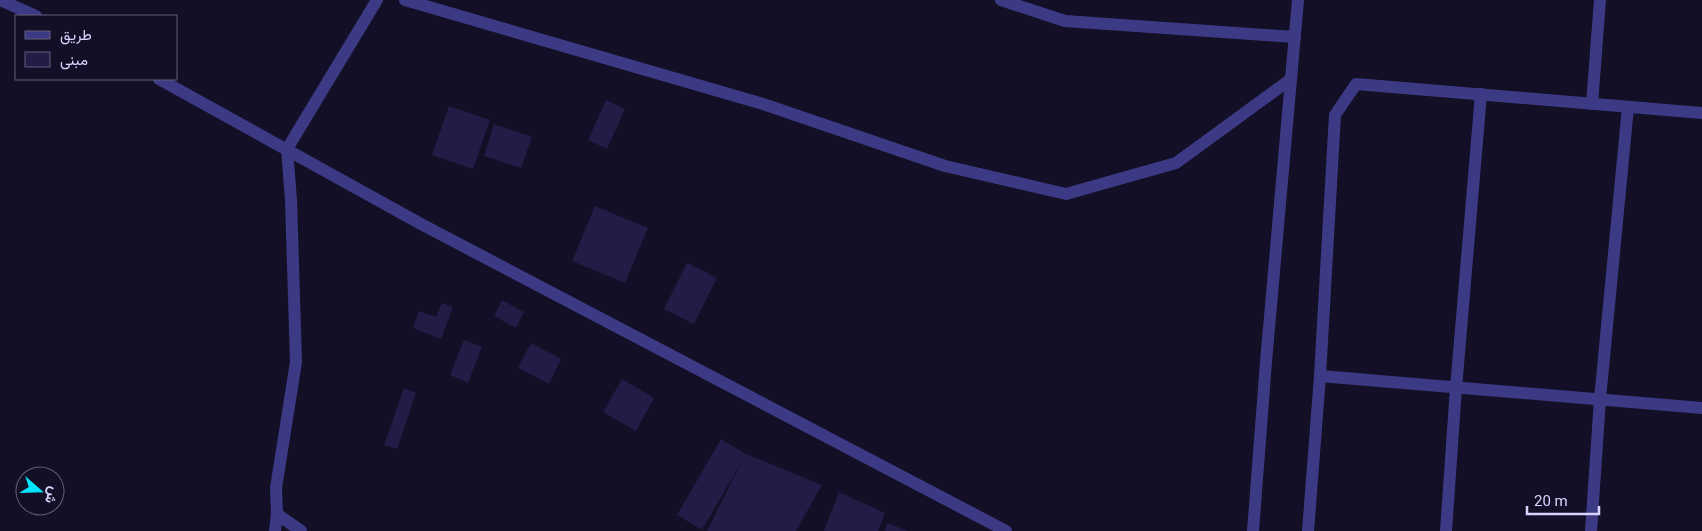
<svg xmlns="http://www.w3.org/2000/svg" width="1702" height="531" viewBox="0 0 1702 531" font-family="Roboto,Vazirmatn,sans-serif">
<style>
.building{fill:#241b47}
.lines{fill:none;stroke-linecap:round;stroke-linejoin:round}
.minor{stroke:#3d3a85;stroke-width:12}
</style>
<rect width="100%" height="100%" fill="#130f26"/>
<g class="building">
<polygon points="606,100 625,109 607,149 588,140"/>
<polygon points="449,106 490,120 473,169 432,155"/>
<polygon points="494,124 532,137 521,168 484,156"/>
<polygon points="595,206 648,228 625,283 572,261"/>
<polygon points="687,263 717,278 694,324 664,309"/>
<polygon points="502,300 524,312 516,328 494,316"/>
<polygon points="442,303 453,307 441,339 413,328 419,311 436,317"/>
<polygon points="464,340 482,347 468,383 450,375"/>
<polygon points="531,343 561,359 549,384 518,368"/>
<polygon points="622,379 654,398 636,431 603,412"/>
<polygon points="404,388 416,393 397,449 384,445"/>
<polygon points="721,439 746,454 822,485 796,531 707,531 742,461 702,530 677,515"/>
<polygon points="839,492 885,513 878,531 824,531"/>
<polygon points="887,523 908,531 885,531"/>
</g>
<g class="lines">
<g class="minor">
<polyline points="0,0 36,16"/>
<polyline points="405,0 763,104 945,166 1066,194 1176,163 1291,79"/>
<polyline points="1001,0 1065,21 1295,37"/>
<polyline points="159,79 421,224 1006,531"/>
<polyline points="1592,104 1600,0"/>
<polyline points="1320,376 1702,408"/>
<polyline points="277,514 301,531"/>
<polyline points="275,531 277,514 276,488 296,362 291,200 287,149 377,0"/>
<polyline points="1253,531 1266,362 1298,0"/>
<polyline points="1308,531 1320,376 1335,115 1356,84 1702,113"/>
<polyline points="1446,531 1456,388 1481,94"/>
<polyline points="1591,531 1600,399 1628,107"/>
</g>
</g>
<rect x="15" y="15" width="162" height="65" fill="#130f26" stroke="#625e7d"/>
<rect x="25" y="31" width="25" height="8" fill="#3d3a85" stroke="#625e7d"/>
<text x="60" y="40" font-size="15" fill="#d9d4ff">طريق</text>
<rect x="25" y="52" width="25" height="15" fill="#241b47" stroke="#625e7d"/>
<text x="60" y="65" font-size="15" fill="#d9d4ff">مبنى</text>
<g transform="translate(40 491) rotate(110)"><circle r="24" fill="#130f26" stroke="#625e7d"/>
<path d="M0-4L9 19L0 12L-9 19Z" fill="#00e5ff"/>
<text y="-8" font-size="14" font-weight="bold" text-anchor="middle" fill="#d9d4ff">ش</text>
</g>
<path d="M1527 506v8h72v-8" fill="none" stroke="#d9d4ff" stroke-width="2.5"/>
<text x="1534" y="506" font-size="15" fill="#d9d4ff" stroke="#130f26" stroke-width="4" paint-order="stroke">20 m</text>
</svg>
